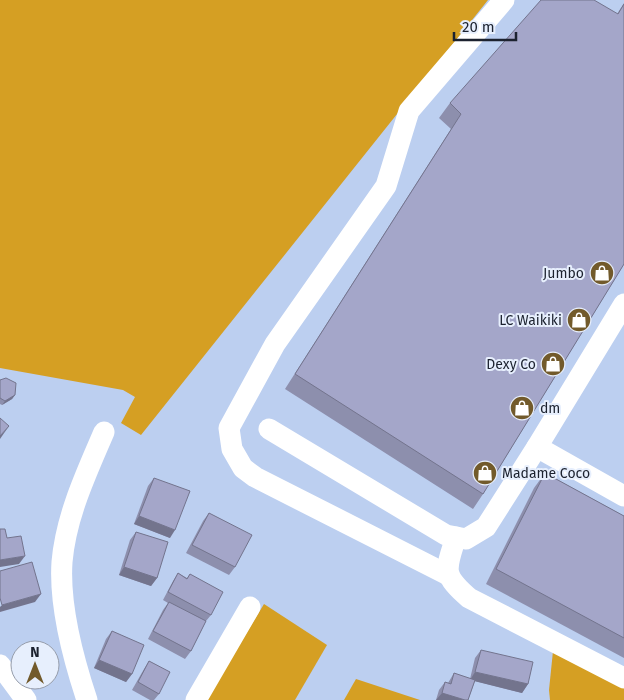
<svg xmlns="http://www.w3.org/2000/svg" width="624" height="700" viewBox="0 0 624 700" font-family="'Fira Sans',sans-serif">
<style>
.green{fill:#d59f23}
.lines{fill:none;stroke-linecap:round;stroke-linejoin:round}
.minor{stroke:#fff;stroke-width:21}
.wall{fill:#8d8fad}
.shaded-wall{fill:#73748d}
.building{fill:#a4a6c9;stroke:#73748d}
.labels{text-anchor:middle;stroke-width:4;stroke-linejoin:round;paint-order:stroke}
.poi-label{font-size:14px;fill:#1c222f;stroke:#e7effd;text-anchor:end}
</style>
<rect width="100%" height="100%" fill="#bccff0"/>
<g class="green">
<polygon points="0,0 488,0 141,435 121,423 135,397 123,390 0,368"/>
<polygon points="264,604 327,645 295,700 206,700"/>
<polygon points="553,651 624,688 624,700 550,700 549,690"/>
<polygon points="356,679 420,700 344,700"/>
</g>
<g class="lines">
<g class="minor">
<polyline points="624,304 537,447 624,496"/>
<polyline points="269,429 446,535 466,539 486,527 537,447"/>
<path d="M 456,537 C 446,569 441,574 469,598 L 624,678"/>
<polyline points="448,575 255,477 243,468 232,449 229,428 275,344 386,186 409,111 504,0"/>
<polyline points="0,665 26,700"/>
<path d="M 87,700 C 73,658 59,607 62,562 C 66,516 86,474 104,432"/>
<polyline points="196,700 250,607"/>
</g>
</g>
<g class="wall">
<polygon points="624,3 624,264 483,494 473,509 285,389 451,129 439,118 450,103 617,14"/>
<polygon points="0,380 15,395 12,399 2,405 0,404"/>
<polygon points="545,473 624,516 624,658 486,584 534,488"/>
<polygon points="154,478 170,538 134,524 148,486"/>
<polygon points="209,513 235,567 229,575 186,553 203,521"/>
<polygon points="136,532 157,578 151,586 119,575 130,540"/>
<polygon points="178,573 187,578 190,574 211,615 206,621 191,651 185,659 148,639 163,610 168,603 163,600 173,581"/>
<polygon points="112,631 132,674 126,682 94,668 106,639"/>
<polygon points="481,650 528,684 522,693 475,681 468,700 436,700 439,690 445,682 448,683 454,673 470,679 475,658"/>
<polygon points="149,661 159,694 154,700 150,700 132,690 144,669"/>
</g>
<g class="shaded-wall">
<polygon points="15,395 12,399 2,405 5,401"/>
<polygon points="9,426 0,439 0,436"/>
<polygon points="139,516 175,530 170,538 134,524"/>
<polygon points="25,556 19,564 0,567 0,560"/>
<polygon points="124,567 157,578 151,586 119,575"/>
<polygon points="41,594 35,602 0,612 0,607 2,605"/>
<polygon points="99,660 132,674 126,682 94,668"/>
<polygon points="475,672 528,684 522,693 470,680"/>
<polygon points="442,693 465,700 436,700"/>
</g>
<g class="building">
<polygon points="541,0 594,0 618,14 624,4 624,264 483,494 295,374 461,114 450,103"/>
<polygon points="6,378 16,383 15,395 5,401 0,398 0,380"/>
<polygon points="0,418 9,426 0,436"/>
<polygon points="545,473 624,516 624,638 496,569"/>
<polygon points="154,478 190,491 175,530 139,516"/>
<polygon points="209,513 252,535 235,567 192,545"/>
<polygon points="0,529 5,529 7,538 21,536 25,556 0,560"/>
<polygon points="136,532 168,542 157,578 124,567"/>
<polygon points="32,562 41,594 2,605 0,598 0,571"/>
<polygon points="178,573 187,579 190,574 223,592 211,615 168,592"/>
<polygon points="169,602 206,621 191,651 153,631"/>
<polygon points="112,631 144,645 132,674 99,660"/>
<polygon points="481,650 533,662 528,684 475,672"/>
<polygon points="149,661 170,672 159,694 138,682"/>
<polygon points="454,673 475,680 468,700 465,700 442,693 445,682 451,684"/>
</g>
<defs>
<g id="shop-disc" transform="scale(1.25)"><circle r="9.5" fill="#725a2b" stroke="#e7effd"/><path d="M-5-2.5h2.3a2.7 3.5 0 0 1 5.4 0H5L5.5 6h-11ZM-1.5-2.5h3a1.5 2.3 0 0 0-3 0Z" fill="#fff"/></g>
</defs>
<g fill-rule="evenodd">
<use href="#shop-disc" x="602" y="273"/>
<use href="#shop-disc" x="579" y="320"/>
<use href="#shop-disc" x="553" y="364"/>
<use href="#shop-disc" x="522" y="408"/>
<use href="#shop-disc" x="485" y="473"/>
</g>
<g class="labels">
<g class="poi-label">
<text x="584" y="278">Jumbo</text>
<text x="562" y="325">LC Waikiki</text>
<text x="536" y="369">Dexy Co</text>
<text x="540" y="413" text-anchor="start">dm</text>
<text x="502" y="478" text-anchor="start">Madame Coco</text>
</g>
</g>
<g transform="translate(35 665)"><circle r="24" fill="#e7effd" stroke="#969dab"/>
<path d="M0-4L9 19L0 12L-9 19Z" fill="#725a2b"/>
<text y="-8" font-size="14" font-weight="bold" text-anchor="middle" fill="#1c222f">N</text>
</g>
<path d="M454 32v8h62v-8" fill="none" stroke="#1c222f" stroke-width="2.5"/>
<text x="462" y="32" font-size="15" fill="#1c222f" stroke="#e7effd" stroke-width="4" paint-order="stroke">20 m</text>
</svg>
